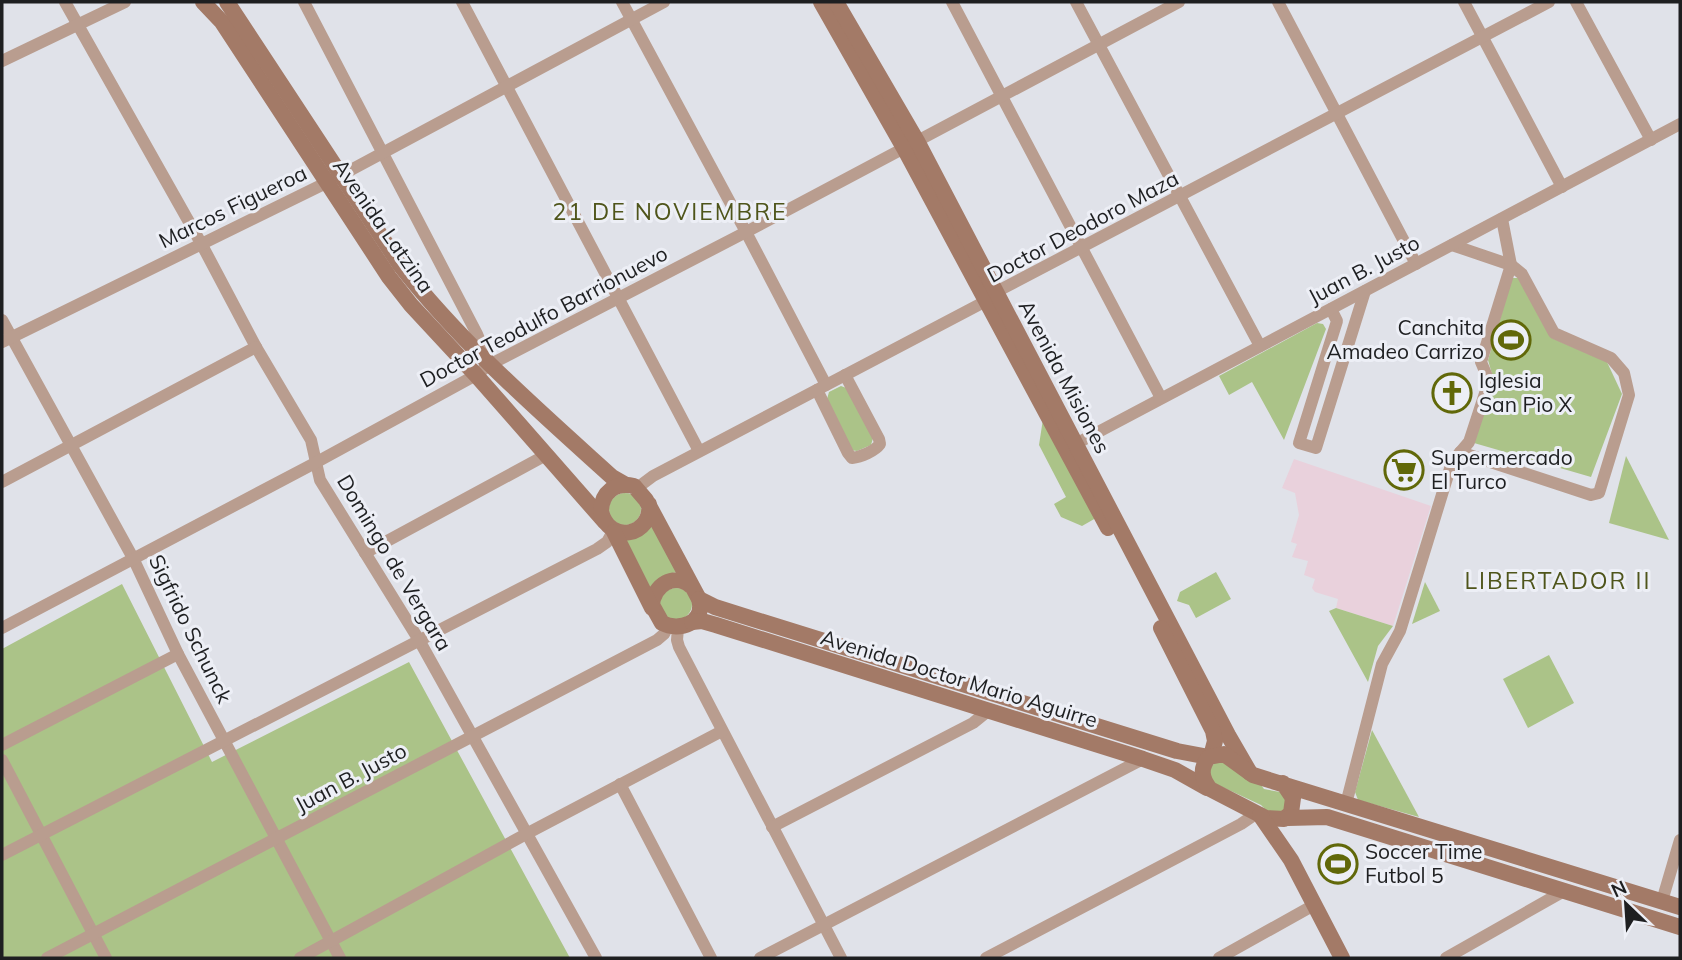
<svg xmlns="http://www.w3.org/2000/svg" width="1682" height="960" viewBox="0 0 1682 960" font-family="Mulish,sans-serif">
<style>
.education{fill:#e9d1dc}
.green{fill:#abc388}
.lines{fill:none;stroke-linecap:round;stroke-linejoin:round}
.street{stroke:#b99d8f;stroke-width:12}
.secondary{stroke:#a37a67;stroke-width:16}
.labels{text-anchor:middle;stroke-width:6;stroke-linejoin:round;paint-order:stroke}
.street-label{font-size:21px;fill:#1e1f21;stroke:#edeff6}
.poi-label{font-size:21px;fill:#1e1f21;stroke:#edeff6;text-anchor:start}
.neighbourhood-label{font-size:23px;letter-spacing:2px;fill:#4f551b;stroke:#edeff6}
</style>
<rect width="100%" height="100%" fill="#e0e2e9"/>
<polygon class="education" points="1294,459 1431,506 1393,626 1336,608 1338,599 1315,592 1312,588 1315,579 1304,575 1308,561 1292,557 1297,544 1291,542 1299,515 1295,493 1282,488"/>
<g class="green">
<polygon points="1512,278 1519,278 1552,338 1607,362 1622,394 1591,477 1474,443 1494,381 1488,360"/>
<polygon points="1317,323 1323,324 1326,329 1284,440 1252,382 1229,395 1219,376"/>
<polygon points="841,386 849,389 873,438 871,445 857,451 850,450 827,399 829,392"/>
<polygon points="1043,419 1096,518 1082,526 1061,517 1054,504 1066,497 1039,445"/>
<polygon points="1626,456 1669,540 1609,523"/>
<circle cx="625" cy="509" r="16"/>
<polygon points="651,519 679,572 672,573 649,590 621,537"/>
<polygon points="1216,572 1231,599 1196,618 1189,605 1177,601 1180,592"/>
<polygon points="1425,582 1440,611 1412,624"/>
<polygon points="122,584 212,762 409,662 570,958 2,958 2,649"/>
<circle cx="676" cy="604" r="16"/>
<polygon points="1336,608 1393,626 1378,646 1368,682 1329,611"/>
<polygon points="1549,655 1574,703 1528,728 1503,679"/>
<polygon points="1372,730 1419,817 1358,800 1355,792"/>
<polygon points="1219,760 1261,785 1264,789 1280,792 1286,796 1285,812 1270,814 1261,805 1216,784 1210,778 1210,767"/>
</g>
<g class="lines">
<g class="street">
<polyline points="65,2 202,245 256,347 311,440 320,480 419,640 596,958"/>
<polyline points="304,2 477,334 487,358"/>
<polyline points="462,2 699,451"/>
<polyline points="622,2 746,232 826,385"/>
<polyline points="952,2 1161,398"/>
<polyline points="1076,2 1260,346"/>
<polyline points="1278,2 1416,264"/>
<polyline points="1464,2 1562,187"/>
<polyline points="1576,2 1651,140"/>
<polyline points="2,61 125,2"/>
<polyline points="1452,245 1511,265 1522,274 1554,333 1611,358 1624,373 1629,395 1599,493 1591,495 1460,452"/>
<polyline points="1331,309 1337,321 1299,443 1316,448 1365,291"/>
<polyline points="2,320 133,558 178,654 340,958"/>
<polyline points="2,342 334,179 664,2"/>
<path d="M 817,390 L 848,453 L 852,458 C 861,457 875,451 880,444 L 879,439 L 845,375"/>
<polyline points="1068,448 1680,124"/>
<polyline points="2,482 256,347"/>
<polyline points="637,488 653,476 986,301 996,292 1549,2"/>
<polyline points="365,553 546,455"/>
<polyline points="2,628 315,463 476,375 489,365 746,232 1179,2"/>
<polyline points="678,628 677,640 679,647 841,958"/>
<polyline points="2,745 178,654"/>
<polyline points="2,760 106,958"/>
<polyline points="620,784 711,958"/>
<polyline points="1346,804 1382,664 1400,631 1452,462 1469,442 1489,381 1481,362 1511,265 1502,219"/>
<polyline points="772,827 973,723 989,710"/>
<polyline points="2,855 597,549 607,542 613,531"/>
<polyline points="1662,901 1680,840"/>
<polyline points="47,958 657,640 664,634 668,626"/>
<polyline points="300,958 528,833 722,731"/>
<polyline points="760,958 1143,759"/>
<polyline points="986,958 1241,824 1257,813"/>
<polyline points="1219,958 1314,905"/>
<polyline points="1446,958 1564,891"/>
</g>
<g class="secondary">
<polyline points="203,2 222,22 389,277 411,305 476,375 605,522"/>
<path d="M 227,2 L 400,265 C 462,344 538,410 612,477 L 626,485"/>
<polyline points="821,2 904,148 1108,528"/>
<polyline points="836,2 917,141 1228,735 1250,773"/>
<path d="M 649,504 C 653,535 609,546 601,511 C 602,492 615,482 634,486 L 646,500 L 699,599 C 706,623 679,632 662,623 L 652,605 C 654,585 674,572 691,586"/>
<polyline points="614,532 652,608"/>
<polyline points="699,599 715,607 1177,751 1209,757"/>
<polyline points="692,622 702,621 716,625 1143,759 1175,770 1207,788"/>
<polyline points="1161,628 1213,731 1215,741 1211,756"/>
<path d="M 1283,783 L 1293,798 L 1291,813 L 1284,819 L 1266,818 L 1210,789 C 1201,778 1200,768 1209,757 L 1224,754 L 1253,775 L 1680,907"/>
<polyline points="1260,815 1291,860 1342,958"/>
<polyline points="1288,818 1327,817 1680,927"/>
</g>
</g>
<defs>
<g id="stadium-ring" transform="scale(2.0125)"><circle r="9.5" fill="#edeff6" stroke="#616809" stroke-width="1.5"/><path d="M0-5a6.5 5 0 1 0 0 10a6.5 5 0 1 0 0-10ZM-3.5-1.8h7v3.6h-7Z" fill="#616809"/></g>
<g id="church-ring" transform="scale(2.0125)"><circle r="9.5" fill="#edeff6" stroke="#616809" stroke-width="1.5"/><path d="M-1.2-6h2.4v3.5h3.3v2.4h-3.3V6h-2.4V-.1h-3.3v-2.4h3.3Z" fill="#616809"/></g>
<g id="supermarket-ring" transform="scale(2.0125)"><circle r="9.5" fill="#edeff6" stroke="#616809" stroke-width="1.5"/><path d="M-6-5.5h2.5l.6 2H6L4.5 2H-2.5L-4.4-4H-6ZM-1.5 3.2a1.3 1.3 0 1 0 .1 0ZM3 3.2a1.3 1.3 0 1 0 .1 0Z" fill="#616809"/></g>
</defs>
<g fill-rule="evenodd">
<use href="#stadium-ring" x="1511" y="340"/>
<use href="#church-ring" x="1452" y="393"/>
<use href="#supermarket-ring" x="1404" y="470"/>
<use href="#stadium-ring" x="1338" y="864"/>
</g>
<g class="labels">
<g class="street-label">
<text transform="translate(233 207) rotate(-26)" y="7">Marcos Figueroa</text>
<text transform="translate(383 226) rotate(55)" y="7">Avenida Latzina</text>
<text transform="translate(1083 227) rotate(-28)" y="7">Doctor Deodoro Maza</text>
<text transform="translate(1364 270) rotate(-28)" y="7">Juan B. Justo</text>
<text transform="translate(544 317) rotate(-28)" y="7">Doctor Teodulfo Barrionuevo</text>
<text transform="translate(1064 377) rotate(62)" y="7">Avenida Misiones</text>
<text transform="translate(394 563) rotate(59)" y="7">Domingo de Vergara</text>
<text transform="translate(190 629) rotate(64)" y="7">Sigfrido Schunck</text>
<text transform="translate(959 679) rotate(17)" y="7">Avenida Doctor Mario Aguirre</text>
<text transform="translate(351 778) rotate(-28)" y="7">Juan B. Justo</text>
</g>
<g class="poi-label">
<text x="1484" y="335" text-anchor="end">Canchita<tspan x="1484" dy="24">Amadeo Carrizo</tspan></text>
<text x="1479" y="388">Iglesia<tspan x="1479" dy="24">San Pio X</tspan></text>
<text x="1431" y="465">Supermercado<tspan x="1431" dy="24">El Turco</tspan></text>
<text x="1365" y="859">Soccer Time<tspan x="1365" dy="24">Futbol 5</tspan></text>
</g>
<g class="neighbourhood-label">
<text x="670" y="220">21 DE NOVIEMBRE</text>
<text x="1558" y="589">LIBERTADOR II</text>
</g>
</g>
<rect width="1682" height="960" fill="none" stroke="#1e1f21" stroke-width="7"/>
<g transform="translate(1626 904) rotate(335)" stroke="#edeff6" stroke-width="5" paint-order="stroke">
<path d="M0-5L12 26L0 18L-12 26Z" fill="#1e1f21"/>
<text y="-10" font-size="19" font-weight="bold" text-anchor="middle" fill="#1e1f21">N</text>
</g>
</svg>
